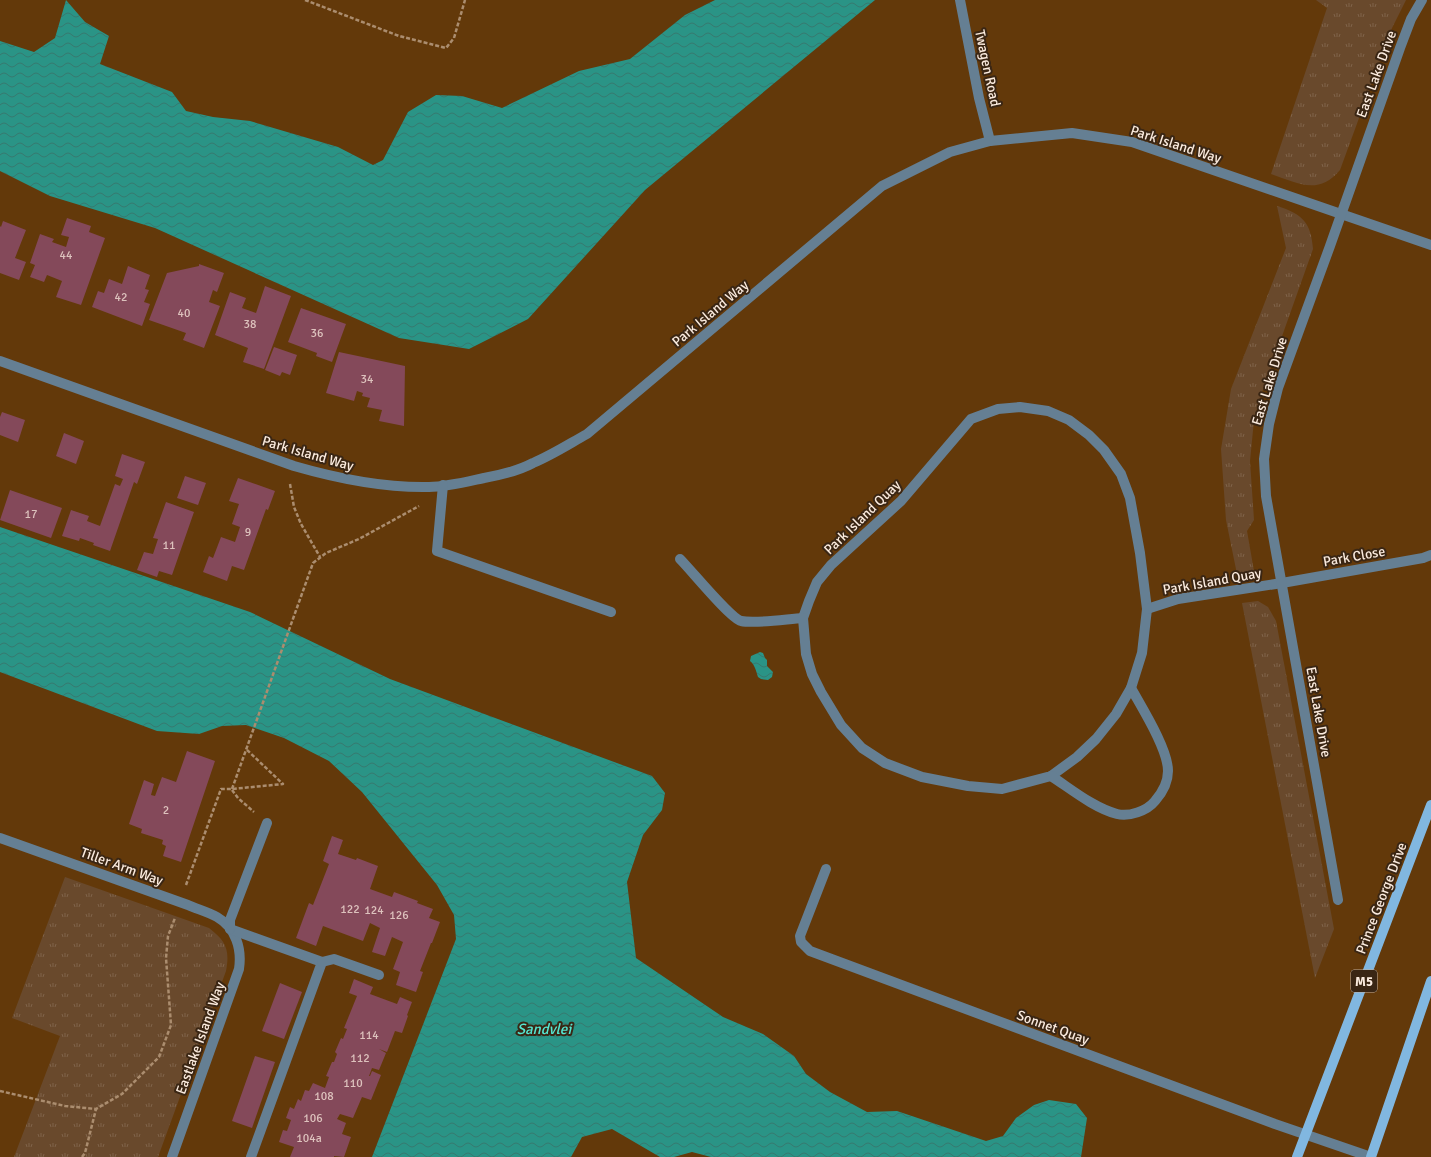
<svg xmlns="http://www.w3.org/2000/svg" width="1431" height="1157" viewBox="0 0 1431 1157" font-family="Signika,sans-serif">
<style>
.grass{fill:url(#grass-tufts)}
.water{fill:url(#water-waves)}
.building{fill:#84495a}
.lines{fill:none;stroke-linecap:round;stroke-linejoin:round}
.path{stroke:#ab8d6f;stroke-width:2.5;stroke-dasharray:4 2;stroke-linecap:butt}
.minor{stroke:#657f93;stroke-width:10}
.major{stroke:#81b7e0;stroke-width:10}
.labels{text-anchor:middle;stroke-width:4;stroke-linejoin:round;paint-order:stroke}
.number-label{font-size:12px;fill:#ddc2bd}
.shield{fill:#3a2614;stroke:#c1b0a1;stroke-width:1}
.shield-label{font-size:13px;font-weight:bold;fill:#fbebde}
.street-label{font-size:14px;fill:#fbebde;stroke:#3a2614}
.water-label{font-size:15px;font-style:italic;fill:#55e6d1;stroke:#3a2614}
</style>
<defs>
<pattern id="grass-tufts" width="24" height="20" patternUnits="userSpaceOnUse"><rect width="24" height="20" fill="#69492c"/><path d="M3 7l-1-3M5 7V3M7 7l1-3M15 17l-1-3M17 17v-4M19 17l1-3" fill="none" stroke="#7f634a"/></pattern>
<pattern id="water-waves" width="16" height="10" patternUnits="userSpaceOnUse"><rect width="16" height="10" fill="#2a9486"/><path d="M0 5q4-4 8 0t8 0" fill="none" stroke="#36796f"/></pattern>
</defs>
<rect width="100%" height="100%" fill="#63390a"/>
<g class="grass">
<path d="M 1316,0 L 1406,0 L 1392,28 L 1340,170 C 1318,196 1298,183 1271,174 L 1327,8 Z"/>
<path d="M 1277,206 C 1303,214 1311,223 1313,249 L 1259,401 L 1254,420 L 1250,461 L 1254,520 L 1247,531 L 1254,571 L 1249,577 L 1238,579 L 1226,520 L 1221,449 L 1231,389 L 1286,248 Z"/>
<polygon points="1258,601 1268,607 1276,621 1334,929 1315,978 1242,603"/>
<path d="M 65,877 L 209,928 C 226,941 230,950 226,971 L 158,1157 L 14,1157 L 60,1036 L 12,1018 Z"/>
</g>
<g class="water">
<polygon points="66,0 85,22 109,36 100,64 172,92 186,111 213,117 250,121 338,147 373,165 383,160 408,112 436,95 462,96 502,108 579,71 630,59 685,15 715,0 875,0 645,190 528,319 469,349 399,338 155,228 50,196 0,171 0,41 34,52 55,38"/>
<polygon points="0,527 250,612 390,679 652,776 665,793 662,810 643,835 627,882 636,958 723,1017 763,1034 794,1056 806,1074 830,1092 867,1112 897,1111 986,1141 1003,1136 1016,1118 1034,1105 1049,1100 1076,1104 1087,1118 1081,1157 711,1157 692,1152 674,1157 660,1157 612,1129 582,1137 571,1157 372,1157 456,939 454,915 437,885 362,792 329,761 284,738 246,725 222,726 199,734 157,731 0,672"/>
<path d="M 760,652 L 763,653 L 765,658 L 767,660 L 767,666 L 773,672 L 772,677 L 768,680 L 761,679 L 758,677 C 756,671 755,665 750,661 L 751,656 Z"/>
</g>
<g class="building">
<polygon points="67,218 91,226 89,232 105,238 81,305 56,297 62,281 47,275 44,282 30,277 35,265 30,263 40,234 54,239 52,242 66,247 69,237 61,235"/>
<polygon points="3,221 26,230 15,258 26,262 19,280 0,273 0,226 1,227"/>
<polygon points="199,264 224,273 217,292 213,290 209,302 220,306 204,348 183,340 186,333 149,320 167,273 199,266"/>
<polygon points="128,266 150,275 145,289 149,290 144,302 150,304 142,326 92,307 98,291 104,293 109,279 122,284"/>
<polygon points="265,286 291,296 264,369 243,362 248,348 215,335 230,292 246,298 242,308 256,313"/>
<polygon points="301,308 346,324 332,362 316,356 317,353 288,342"/>
<polygon points="274,347 297,355 290,375 282,372 280,376 265,370"/>
<polygon points="339,352 405,366 404,426 379,421 382,410 367,407 370,398 362,396 363,393 357,391 354,401 326,393"/>
<polygon points="2,412 25,420 18,442 0,435 0,417"/>
<polygon points="64,433 84,441 76,464 56,456"/>
<polygon points="122,454 145,462 137,484 134,482 110,551 93,545 94,543 80,538 79,541 62,536 71,510 89,516 87,521 100,526 115,484 120,486 123,479 115,476"/>
<polygon points="185,476 206,483 198,505 177,498"/>
<polygon points="238,478 275,491 268,510 266,509 244,570 232,566 227,581 203,572 209,556 213,558 221,537 235,542 240,527 232,524 239,504 229,501"/>
<polygon points="10,490 62,508 51,538 0,520"/>
<polygon points="166,502 194,512 172,575 159,571 157,577 137,570 144,552 153,554 158,539 153,538"/>
<polygon points="187,751 215,761 181,862 163,856 166,846 162,844 163,840 141,833 142,829 129,824 144,780 154,784 151,795 155,796 162,777 176,782"/>
<polygon points="332,836 343,840 338,854 356,860 357,858 378,866 370,889 392,897 394,892 418,901 417,903 433,909 429,918 440,922 432,943 431,943 420,971 423,972 416,992 396,985 400,972 393,969 403,942 392,937 385,956 372,952 380,928 370,923 363,941 323,926 316,946 296,938 309,903 313,905 329,864 323,861"/>
<polygon points="354,979 373,987 370,994 397,1004 400,997 412,1002 407,1015 408,1016 402,1033 395,1031 387,1052 379,1049 386,1053 379,1070 372,1068 369,1076 370,1076 372,1071 381,1075 371,1100 362,1097 353,1118 340,1114 337,1119 346,1123 342,1134 351,1137 344,1157 334,1156 334,1157 290,1157 294,1147 279,1142 283,1130 287,1131 291,1120 286,1118 290,1107 294,1109 298,1099 301,1101 305,1090 309,1091 313,1083 325,1088 329,1077 326,1076 332,1062 334,1062 337,1054 335,1052 341,1038 343,1039 347,1029 344,1028 357,996 349,993"/>
<polygon points="280,983 302,992 284,1039 262,1031"/>
<polygon points="255,1056 275,1062 252,1128 232,1121"/>
</g>
<g class="lines">
<g class="path">
<polyline points="305,0 399,36 446,48 454,38 465,0"/>
<polyline points="290,484 294,507 301,524 320,557"/>
<polyline points="232,789 313,563 326,553 359,539 419,506"/>
<polyline points="232,790 238,798 254,812"/>
<polyline points="186,885 221,789 232,789 283,784 246,749"/>
<polyline points="0,1091 65,1106 96,1109 122,1094 159,1057 171,1025 166,958 168,936 175,918"/>
<polyline points="82,1157 85,1153 96,1109"/>
</g>
<g class="minor">
<polyline points="960,0 979,98 990,141"/>
<path d="M 0,361 L 294,466 C 339,479 383,488 429,487 C 447,487 466,482 484,478 C 501,475 518,471 533,463 C 552,455 569,444 587,434 L 882,186 L 950,152 L 990,141 L 1072,133 L 1132,142 L 1431,245"/>
<polygon points="1020,407 1048,411 1069,420 1089,435 1104,450 1121,474 1130,498 1140,553 1147,609 1142,653 1131,688 1116,714 1096,739 1077,757 1051,776 1002,789 968,786 922,777 885,763 862,748 841,725 821,692 812,674 806,654 803,618 809,601 817,582 831,565 901,501 971,419 998,409"/>
<polyline points="443,485 437,551 611,612"/>
<path d="M 680,559 C 691,570 730,618 741,621 C 756,624 787,619 803,618"/>
<polyline points="1147,609 1178,599 1282,583 1423,558 1431,555"/>
<path d="M 1051,776 C 1071,789 1094,808 1117,814 C 1129,817 1147,811 1155,801 C 1162,793 1168,782 1168,771 C 1168,749 1142,708 1131,688"/>
<path d="M 0,838 L 188,905 C 197,909 208,912 217,917 C 236,928 242,949 239,969 L 172,1157"/>
<polyline points="826,869 800,936 801,942 810,951 1275,1124 1371,1157"/>
<polyline points="1338,900 1266,496 1264,459 1269,424 1278,388 1330,246 1400,48 1411,19 1422,0"/>
<polyline points="230,929 322,962 251,1157"/>
<polyline points="230,929 230,920 267,823"/>
<polyline points="322,962 334,959 379,975"/>
</g>
<g class="major">
<polyline points="1297,1157 1431,805"/>
<polyline points="1371,1157 1431,981"/>
</g>
</g>
<g class="labels">
<g class="number-label">
<text x="66" y="259">44</text>
<text x="121" y="301">42</text>
<text x="184" y="317">40</text>
<text x="250" y="328">38</text>
<text x="317" y="337">36</text>
<text x="367" y="383">34</text>
<text x="31" y="518">17</text>
<text x="248" y="536">9</text>
<text x="169" y="549">11</text>
<text x="166" y="814">2</text>
<text x="350" y="913">122</text>
<text x="374" y="914">124</text>
<text x="399" y="919">126</text>
<text x="369" y="1039">114</text>
<text x="360" y="1062">112</text>
<text x="353" y="1087">110</text>
<text x="324" y="1100">108</text>
<text x="313" y="1122">106</text>
<text x="309" y="1142">104a</text>
</g>
<rect class="shield" x="1351" y="970" width="26" height="22" rx="3"/>
<g class="shield-label">
<text x="1364" y="986">M5</text>
</g>
<g class="street-label">
<text transform="translate(988 68) rotate(78)" y="5">Twagen Road</text>
<text transform="translate(1376 74) rotate(-70)" y="5">East Lake Drive</text>
<text transform="translate(1176 144) rotate(18)" y="5">Park Island Way</text>
<text transform="translate(710 313) rotate(-40)" y="5">Park Island Way</text>
<text transform="translate(1269 381) rotate(-73)" y="5">East Lake Drive</text>
<text transform="translate(308 453) rotate(16)" y="5">Park Island Way</text>
<text transform="translate(862 517) rotate(-44)" y="5">Park Island Quay</text>
<text transform="translate(1354 556) rotate(-10)" y="5">Park Close</text>
<text transform="translate(1212 581) rotate(-10)" y="5">Park Island Quay</text>
<text transform="translate(1319 712) rotate(80)" y="5">East Lake Drive</text>
<text transform="translate(122 866) rotate(20)" y="5">Tiller Arm Way</text>
<text transform="translate(1381 898) rotate(-69)" y="5">Prince George Drive</text>
<text transform="translate(1053 1027) rotate(20)" y="5">Sonnet Quay</text>
<text transform="translate(200 1038) rotate(-70)" y="5">Eastlake Island Way</text>
</g>
<g class="water-label">
<text x="544" y="1034">Sandvlei</text>
</g>
</g>
</svg>
